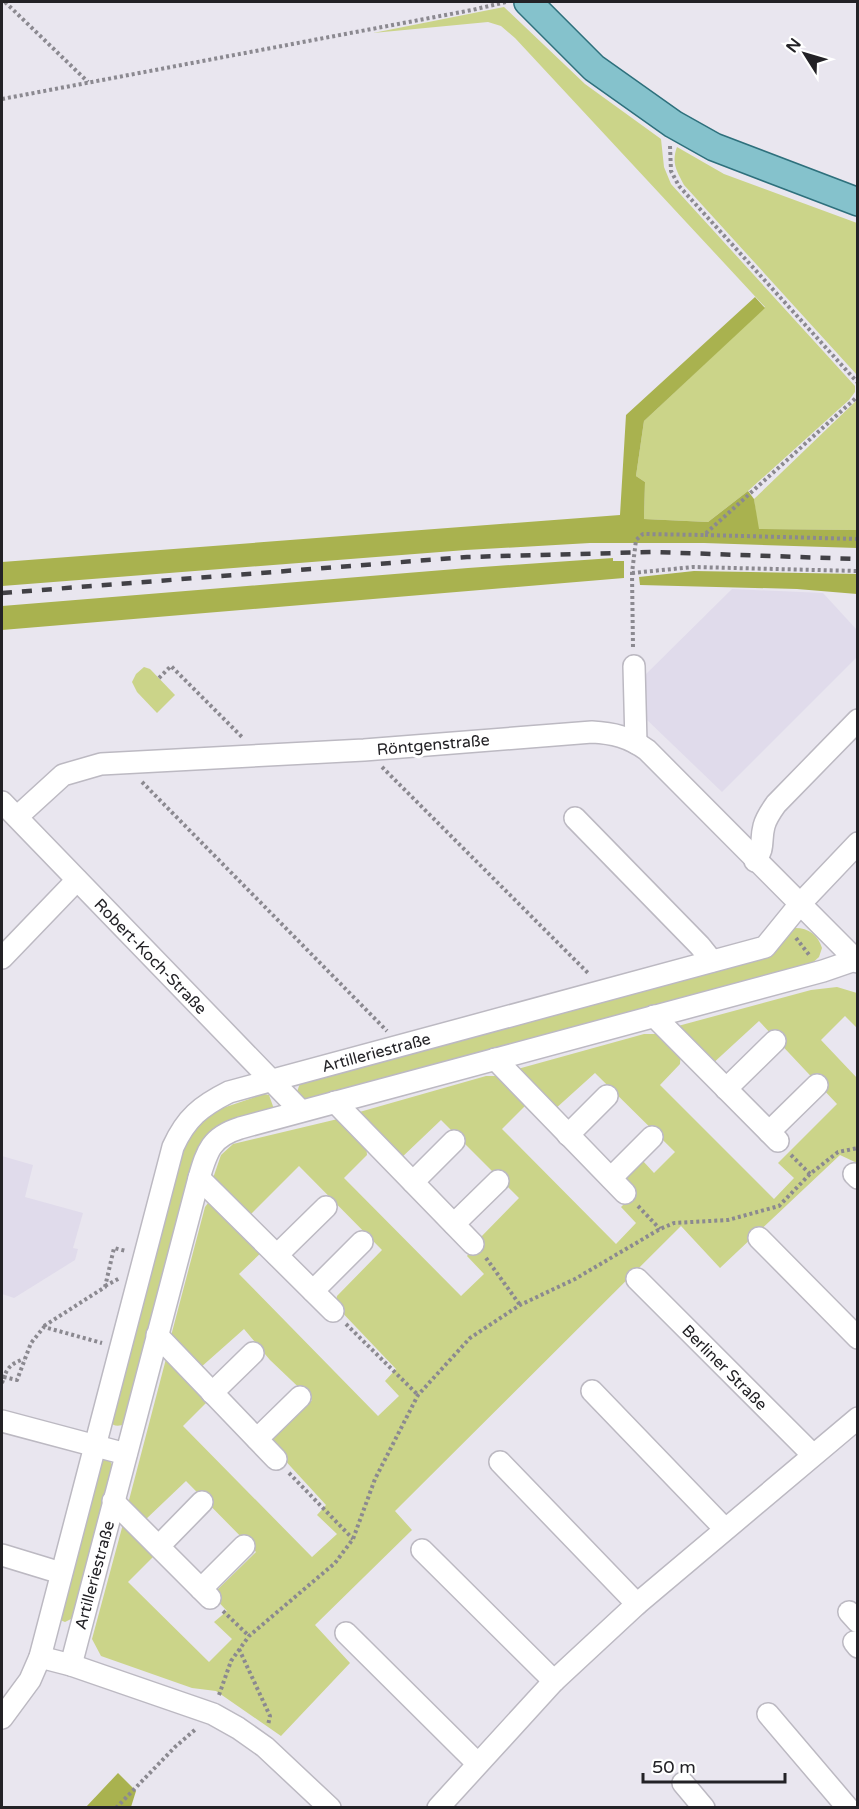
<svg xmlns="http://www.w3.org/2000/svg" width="859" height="1809" viewBox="0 0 859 1809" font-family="'Varela Round',sans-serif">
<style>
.built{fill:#e0dbeb}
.green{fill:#cbd489}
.forest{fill:#a9b24f}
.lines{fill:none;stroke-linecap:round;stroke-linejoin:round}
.minor-casing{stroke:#bcb9c2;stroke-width:24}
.major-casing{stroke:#2e707c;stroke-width:30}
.path{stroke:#8b8990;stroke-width:4;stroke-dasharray:3 3;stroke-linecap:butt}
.minor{stroke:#fff;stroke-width:21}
.major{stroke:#85c2cc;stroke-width:27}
.rail{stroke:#424146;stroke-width:4.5;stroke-dasharray:10 10;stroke-linecap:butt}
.labels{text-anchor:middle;stroke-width:6;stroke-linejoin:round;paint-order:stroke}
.street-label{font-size:16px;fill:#232226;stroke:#fff}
</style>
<rect width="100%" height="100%" fill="#e9e6ef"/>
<g class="built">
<polygon points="732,589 823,593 857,630 857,657 722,792 645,718 642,678"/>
<polygon points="2,1156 33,1165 25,1197 83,1213 73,1248 78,1249 75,1260 14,1298 2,1294"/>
</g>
<g class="green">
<polygon points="504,7 585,84 661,139 664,167 671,184 855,386 855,392 849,400 748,491 708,522 644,519 645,482 636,476 644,421 765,307 515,38 501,26 488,22 373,33"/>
<path d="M 677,147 L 724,174 L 857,223 L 857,375 L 684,185 C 677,171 671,163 677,147 Z"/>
<polygon points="857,400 857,530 758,529 754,499"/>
<polygon points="144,667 150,669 175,695 157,713 137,692 132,682 136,674"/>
<path d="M 795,928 C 809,928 818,935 822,948 L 819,957 L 810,965 L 306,1102 L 297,1092 L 300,1083 L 758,959 Z"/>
<polygon points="837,987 857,993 857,1028 845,1016 821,1040 857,1078 857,1163 840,1155 720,1268 681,1226 395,1511 412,1530 315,1625 350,1663 281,1736 216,1691 192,1688 101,1656 92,1639 123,1524 156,1554 128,1582 209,1662 232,1639 214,1622 227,1611 212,1595 256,1552 186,1481 144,1521 128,1504 167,1355 206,1396 206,1403 183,1426 312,1557 337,1534 317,1515 326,1505 269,1443 312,1400 270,1360 244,1329 200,1368 171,1336 205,1207 208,1203 214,1201 264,1250 239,1274 378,1416 399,1396 385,1381 396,1369 335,1305 337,1296 382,1250 299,1166 247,1218 211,1184 221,1155 233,1144 342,1118 366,1144 367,1155 344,1178 461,1296 484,1274 467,1256 478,1240 519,1198 441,1120 399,1160 356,1113 486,1076 498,1076 527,1104 502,1129 616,1244 636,1223 621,1207 632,1196 620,1183 643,1161 654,1173 675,1152 595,1073 554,1110 514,1070 644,1034 665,1034 681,1051 680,1064 660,1085 774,1199 794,1178 778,1163 837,1104 759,1021 710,1066 678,1026 811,990"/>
<path d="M 264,1094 L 269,1095 L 274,1109 L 225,1126 L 125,1424 C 118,1427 113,1426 108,1421 L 171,1185 L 184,1146 L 193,1128 L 217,1110 Z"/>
<polygon points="105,1460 110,1461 114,1468 73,1618 65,1622 60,1620 99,1461"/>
</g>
<g class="forest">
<polygon points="755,297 765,308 644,421 636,476 645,482 644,519 708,522 748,491 754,499 759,529 857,530 857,548 704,543 590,543 466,550 2,586 2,562 620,515 626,415"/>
<polygon points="613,558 613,561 624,561 624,578 2,630 2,606 468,568"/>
<polygon points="694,571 857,574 857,594 797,589 640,585 639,577"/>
<polygon points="118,1773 136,1791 131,1807 86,1807"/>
</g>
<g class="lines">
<g class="minor-casing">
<g id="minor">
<polyline points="634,666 636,743"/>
<polyline points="2,802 301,1111"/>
<path d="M 17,817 L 63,775 L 101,764 L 364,750 L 592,732 C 613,733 629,737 647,750 L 858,962"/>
<polyline points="575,818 700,946 712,961"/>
<path d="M 755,861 C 765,848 760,841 764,826 C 766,818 771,811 776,804 L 858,720"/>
<polyline points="2,958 77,880"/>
<polyline points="654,1016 778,1141"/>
<polyline points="495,1059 625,1193"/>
<polyline points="726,1089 775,1041"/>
<polyline points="335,1102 473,1244"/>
<polyline points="769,1132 817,1085"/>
<polyline points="568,1135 607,1096"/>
<polyline points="854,1174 858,1178"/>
<polyline points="199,1178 333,1311"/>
<polyline points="611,1178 652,1137"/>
<polyline points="413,1182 454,1141"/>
<polyline points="454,1224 498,1181"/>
<polyline points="759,1238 858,1338"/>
<polyline points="277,1255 326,1207"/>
<polyline points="637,1279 813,1455"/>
<polyline points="313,1291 362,1242"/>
<polyline points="157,1335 276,1459"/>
<polyline points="592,1391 725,1529"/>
<polyline points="212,1393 253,1353"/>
<polyline points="2,1421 126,1454"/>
<polyline points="257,1439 300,1397"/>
<polyline points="500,1462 637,1604"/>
<polyline points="113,1501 210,1598"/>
<polyline points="159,1546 202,1502"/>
<polyline points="422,1550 554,1681"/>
<polyline points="2,1555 61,1573"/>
<polyline points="201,1589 244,1546"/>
<polyline points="849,1612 858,1622"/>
<polyline points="346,1633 477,1763"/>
<polyline points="854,1642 858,1647"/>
<polyline points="40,1657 71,1665 213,1714 238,1728 265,1747 330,1808"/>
<path d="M 71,1665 L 199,1178 C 207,1151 211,1137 240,1128 L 823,971 L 855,960"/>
<polyline points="768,1714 848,1808"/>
<path d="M 2,1718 L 30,1680 L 40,1657 L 173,1147 C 186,1118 201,1106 229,1092 L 765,947 L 800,904 L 858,843"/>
<polyline points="683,1783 704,1808"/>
<polyline points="438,1808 554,1681 637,1604 858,1418"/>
</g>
</g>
<g class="major-casing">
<polyline id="major" points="528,2 594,68 673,124 714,147 858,202"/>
</g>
<g class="path">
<polyline points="5,2 88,82"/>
<polyline points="2,99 472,10 506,2"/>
<polyline points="670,146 671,171 679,186 858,383"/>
<polyline points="705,535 858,539"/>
<polyline points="632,573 693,567 858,571"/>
<polyline points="633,647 632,573 636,540 643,534 704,535 858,396"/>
<polyline points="159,678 171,666 243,738"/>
<polyline points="382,767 589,974"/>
<polyline points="142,782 387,1031"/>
<polyline points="796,938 810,956"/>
<polyline points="791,1155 810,1174"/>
<polyline points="638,1206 660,1229"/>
<polyline points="486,1258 520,1305"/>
<polyline points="105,1286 120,1278"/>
<polyline points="346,1324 418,1395"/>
<polyline points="44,1326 105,1287 114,1248 126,1251"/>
<path d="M 2,1376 L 4,1377 C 8,1366 13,1363 24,1359"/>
<polyline points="2,1383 4,1377 17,1380 31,1343 44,1327 102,1343"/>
<polyline points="289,1473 353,1539"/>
<polyline points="223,1611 249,1636"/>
<polyline points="239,1649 270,1716 268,1725"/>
<polyline points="219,1695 231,1661 249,1636 335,1563 353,1539 375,1479 418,1395 470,1338 520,1305 575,1279 660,1229 674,1223 728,1220 779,1206 810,1174 838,1152 858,1148"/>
<polyline points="116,1808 175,1747 197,1728"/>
</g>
<use href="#minor" class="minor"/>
<use href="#major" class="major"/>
<polyline class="rail" points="2,593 467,557 653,552 858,559"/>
</g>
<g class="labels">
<g class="street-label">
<text transform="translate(433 744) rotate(-5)" y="6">Röntgenstraße</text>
<text transform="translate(151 956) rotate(46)" y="6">Robert-Koch-Straße</text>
<text transform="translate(376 1052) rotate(-15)" y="6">Artilleriestraße</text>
<text transform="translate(725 1367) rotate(45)" y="6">Berliner Straße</text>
<text transform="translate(94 1575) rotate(-75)" y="6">Artilleriestraße</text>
</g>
</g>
<rect width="859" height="1809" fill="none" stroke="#232226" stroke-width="6"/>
<g transform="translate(805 54) rotate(307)" stroke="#ffffff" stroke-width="4.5" paint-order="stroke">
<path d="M0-4.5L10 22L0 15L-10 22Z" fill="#232226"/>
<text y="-9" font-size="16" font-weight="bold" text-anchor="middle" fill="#232226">N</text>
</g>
<path d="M643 1773v9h142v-9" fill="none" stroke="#232226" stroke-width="3"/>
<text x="652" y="1773" font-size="18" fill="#232226" stroke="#ffffff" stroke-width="4.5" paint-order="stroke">50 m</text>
</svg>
